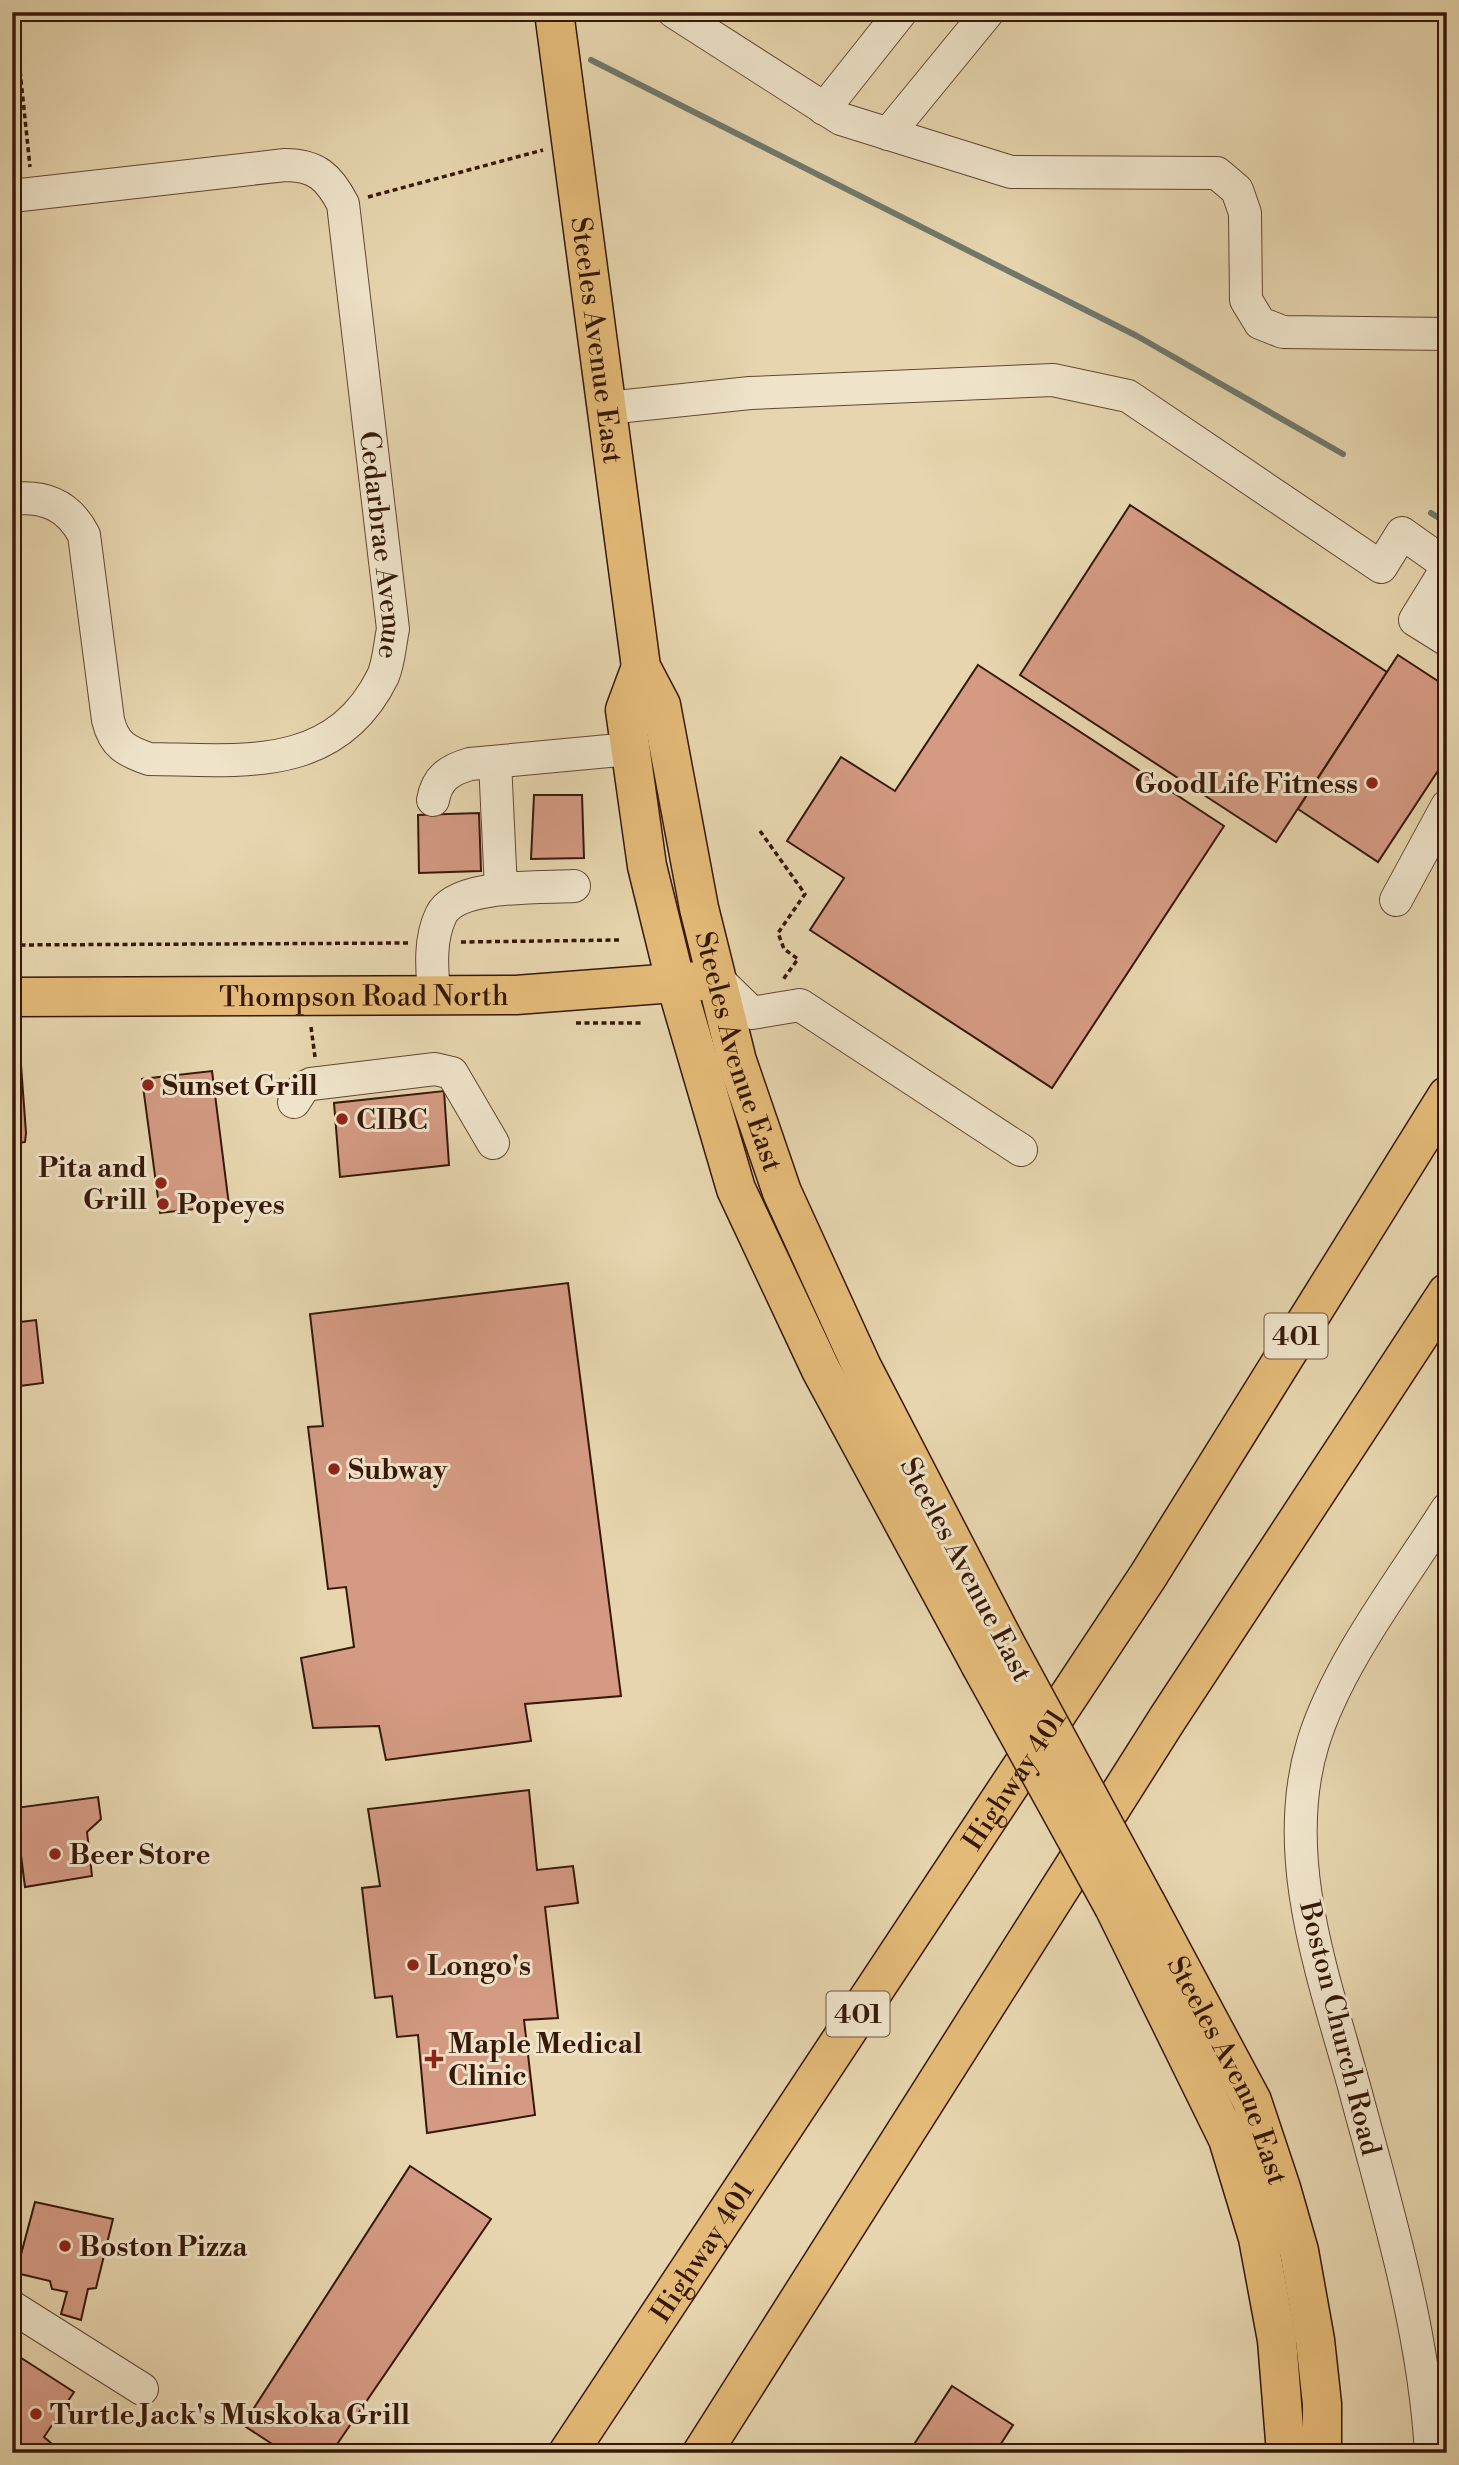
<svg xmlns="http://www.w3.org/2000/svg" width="1459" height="2465" viewBox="0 0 1459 2465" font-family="'Libre Bodoni',serif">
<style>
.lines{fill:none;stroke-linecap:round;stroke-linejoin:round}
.stream{stroke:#70786b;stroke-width:6}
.building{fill:#d49a83;stroke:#371809;stroke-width:2}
.minor-casing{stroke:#634732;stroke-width:34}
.major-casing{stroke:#371809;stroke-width:41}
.highway-casing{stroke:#371809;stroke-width:41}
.path{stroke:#371809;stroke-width:3.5;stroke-dasharray:5 3.5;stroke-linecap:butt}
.minor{stroke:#efe4ca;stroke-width:32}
.major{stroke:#e3ba77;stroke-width:38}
.highway{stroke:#e3ba77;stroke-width:38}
.major-bridge-casing{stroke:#371809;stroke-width:41;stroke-linecap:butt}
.major-bridge{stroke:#e3ba77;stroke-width:38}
.poi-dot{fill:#8f2418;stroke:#efe4ca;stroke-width:2.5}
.labels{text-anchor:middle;stroke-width:6;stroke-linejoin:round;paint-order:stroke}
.shield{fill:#efe4ca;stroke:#6e5543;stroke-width:2}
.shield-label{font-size:26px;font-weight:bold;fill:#371809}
.street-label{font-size:28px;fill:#371809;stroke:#efe4ca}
.poi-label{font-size:28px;font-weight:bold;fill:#371809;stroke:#efe4ca;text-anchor:start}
</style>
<rect width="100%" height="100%" fill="#e6d5ae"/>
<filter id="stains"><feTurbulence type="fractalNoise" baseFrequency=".00286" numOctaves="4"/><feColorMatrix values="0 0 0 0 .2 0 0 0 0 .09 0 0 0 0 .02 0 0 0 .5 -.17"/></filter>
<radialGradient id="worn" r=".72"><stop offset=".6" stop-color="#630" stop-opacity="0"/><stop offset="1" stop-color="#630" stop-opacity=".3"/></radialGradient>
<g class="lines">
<g class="stream">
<polyline points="591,60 1137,336 1343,454"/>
<polyline points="1431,513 1447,523"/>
</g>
</g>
<g class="building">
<polygon points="1130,505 1387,672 1276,842 1020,675"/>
<polygon points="1398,655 1447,687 1447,757 1378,862 1298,809"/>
<polygon points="978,665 1224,826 1052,1088 810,930 844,878 787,841 841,757 895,791"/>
<polygon points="534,795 582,795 584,858 531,859"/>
<polygon points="479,813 481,871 419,873 418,815"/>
<polygon points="12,1065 21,1065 26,1133 25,1142 12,1144"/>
<polygon points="212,1071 229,1205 160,1213 142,1079"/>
<polygon points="444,1091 449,1165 340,1177 334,1103"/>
<polygon points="568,1283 621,1696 525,1704 531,1741 386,1760 379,1726 313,1728 301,1658 354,1647 346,1587 328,1589 308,1427 323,1426 310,1314"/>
<polygon points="36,1320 43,1383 12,1387 12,1323"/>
<polygon points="529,1790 537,1870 573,1866 578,1903 545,1907 558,2018 524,2020 535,2115 427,2133 418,2035 397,2037 392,1996 375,1998 362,1888 380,1886 368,1809"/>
<polygon points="98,1797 101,1819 87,1832 92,1876 25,1887 15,1808"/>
<polygon points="410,2166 491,2219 331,2453 286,2453 243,2425"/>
<polygon points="35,2202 113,2219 96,2288 88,2289 81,2320 61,2314 67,2292 52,2289 50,2281 16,2273"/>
<polygon points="12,2352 74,2392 44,2437 52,2444 45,2453 29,2453 12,2441"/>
<polygon points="952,2386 1013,2425 995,2453 916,2453 911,2449"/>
</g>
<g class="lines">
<g class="minor-casing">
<g id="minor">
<polyline points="674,12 841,119 1011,172 1217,173 1237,190 1245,213 1246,300 1260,323 1283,332 1447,334"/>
<polyline points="824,109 901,12"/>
<polyline points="888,134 988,12"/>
<path id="s1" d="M 12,196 L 285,165 C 316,165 329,177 343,204 L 393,629 C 390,643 389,662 383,676 C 335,774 241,760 149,759 C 126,751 114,745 108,720 L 84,535 C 69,506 45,495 12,499"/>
<polyline points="607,408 750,393 1053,380 1128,396 1381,567 1402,533 1447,565"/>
<polyline points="1447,568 1415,620 1447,640"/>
<polyline points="495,762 501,889"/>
<path d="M 433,800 C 437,778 449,770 470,764 L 630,749"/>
<polyline points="1396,900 1447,806"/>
<polyline points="716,978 752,1013 800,1005 1021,1150"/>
<path d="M 434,995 C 432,969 429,940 441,915 C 456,883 542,888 574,886"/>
<polyline points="294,1102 303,1088 311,1084 435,1069 452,1073 493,1143"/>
<polyline points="12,2307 142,2389"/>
<path d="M 1431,2453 C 1424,2330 1387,2209 1355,2090 C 1325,1980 1278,1858 1313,1743 C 1337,1664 1402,1580 1447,1509"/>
</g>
</g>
<g class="major-casing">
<g id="major">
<path id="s2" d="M 554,12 L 641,667 L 661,705 L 699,908 L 737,1061 L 782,1192 L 862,1367 L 1004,1641"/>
<polyline points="641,667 625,710 647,866 676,984 736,1189 821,1370 980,1664"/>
<path id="s3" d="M 12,997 L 516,995 L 700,981"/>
<path id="s4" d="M 1146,1903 L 1252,2101 L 1281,2188 L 1299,2251 L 1315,2340 L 1322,2404 L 1322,2453"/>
<polyline points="1114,1907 1228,2139 1258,2238 1277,2340 1286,2453"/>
</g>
</g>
<g class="highway-casing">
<g id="highway">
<path id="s5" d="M 568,2453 L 1148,1576 L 1447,1096"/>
<polyline points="702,2453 1168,1718 1447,1293"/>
</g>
</g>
<g class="path">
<polyline points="14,12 30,167"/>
<polyline points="368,197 543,150"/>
<polyline points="760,831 805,894 778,933 784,949 798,959 782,981"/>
<polyline points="461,942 620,940"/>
<polyline points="12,945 408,943"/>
<polyline points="576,1023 641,1023"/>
<polyline points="311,1027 315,1057"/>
</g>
<use href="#minor" class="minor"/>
<use href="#major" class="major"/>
<use href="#highway" class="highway"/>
<g class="major-bridge-casing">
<g id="major-bridge">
<polyline points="1004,1641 1146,1903"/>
<polyline points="980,1664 1114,1907"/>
</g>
</g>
<use href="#major-bridge" class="major-bridge"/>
</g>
<g class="poi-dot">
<circle cx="1372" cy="783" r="7"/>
<circle cx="148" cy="1085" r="7"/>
<circle cx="342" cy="1119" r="7"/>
<circle cx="161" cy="1183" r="7"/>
<circle cx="163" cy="1204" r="7"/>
<circle cx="334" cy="1469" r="7"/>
<circle cx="55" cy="1854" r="7"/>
<circle cx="413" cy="1965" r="7"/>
<path d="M430.5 2048.5h7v7h7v7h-7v7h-7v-7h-7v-7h7z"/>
<circle cx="65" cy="2246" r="7"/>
<circle cx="36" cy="2414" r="7"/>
</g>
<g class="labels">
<g class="shield">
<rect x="1264.5" y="1313.5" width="63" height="45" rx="5"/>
<rect x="826.5" y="1991.5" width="63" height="45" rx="5"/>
</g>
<g class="shield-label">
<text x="1296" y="1345">401</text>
<text x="858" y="2023">401</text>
</g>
<g class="street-label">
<text dy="10" stroke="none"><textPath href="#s2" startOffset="331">Steeles Avenue East</textPath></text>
<text dy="10" stroke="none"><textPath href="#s1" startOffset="693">Cedarbrae Avenue</textPath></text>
<text dy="10" stroke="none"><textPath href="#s3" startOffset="352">Thompson Road North</textPath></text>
<text dy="10" stroke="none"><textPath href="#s2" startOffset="1059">Steeles Avenue East</textPath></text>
<text transform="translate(967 1569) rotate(62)" y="10">Steeles Avenue East</text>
<text dy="10" stroke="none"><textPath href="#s5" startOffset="808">Highway 401</textPath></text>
<text transform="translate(1341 2028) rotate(76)" y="10">Boston Church Road</text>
<text dy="10" stroke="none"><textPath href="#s4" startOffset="187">Steeles Avenue East</textPath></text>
<text dy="10" stroke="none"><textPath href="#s5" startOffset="242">Highway 401</textPath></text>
</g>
<g class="poi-label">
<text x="1358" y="793" text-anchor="end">GoodLife Fitness</text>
<text x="162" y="1095">Sunset Grill</text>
<text x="356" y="1129">CIBC</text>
<text x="147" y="1177" text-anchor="end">Pita and<tspan x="147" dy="32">Grill</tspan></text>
<text x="177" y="1214">Popeyes</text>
<text x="348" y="1479">Subway</text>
<text x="69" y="1864">Beer Store</text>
<text x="427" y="1975">Longo's</text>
<text x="448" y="2053">Maple Medical<tspan x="448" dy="32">Clinic</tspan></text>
<text x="79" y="2256">Boston Pizza</text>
<text x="50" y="2424">Turtle Jack's Muskoka Grill</text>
</g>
</g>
<rect width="1459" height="2465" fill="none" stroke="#e6d5ae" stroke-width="42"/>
<rect x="14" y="14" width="1431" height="2437" fill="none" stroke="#371809" stroke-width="3.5"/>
<rect x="21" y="21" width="1417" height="2423" fill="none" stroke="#371809" stroke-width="2"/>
<rect width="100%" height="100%" filter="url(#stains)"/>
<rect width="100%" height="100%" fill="url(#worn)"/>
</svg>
